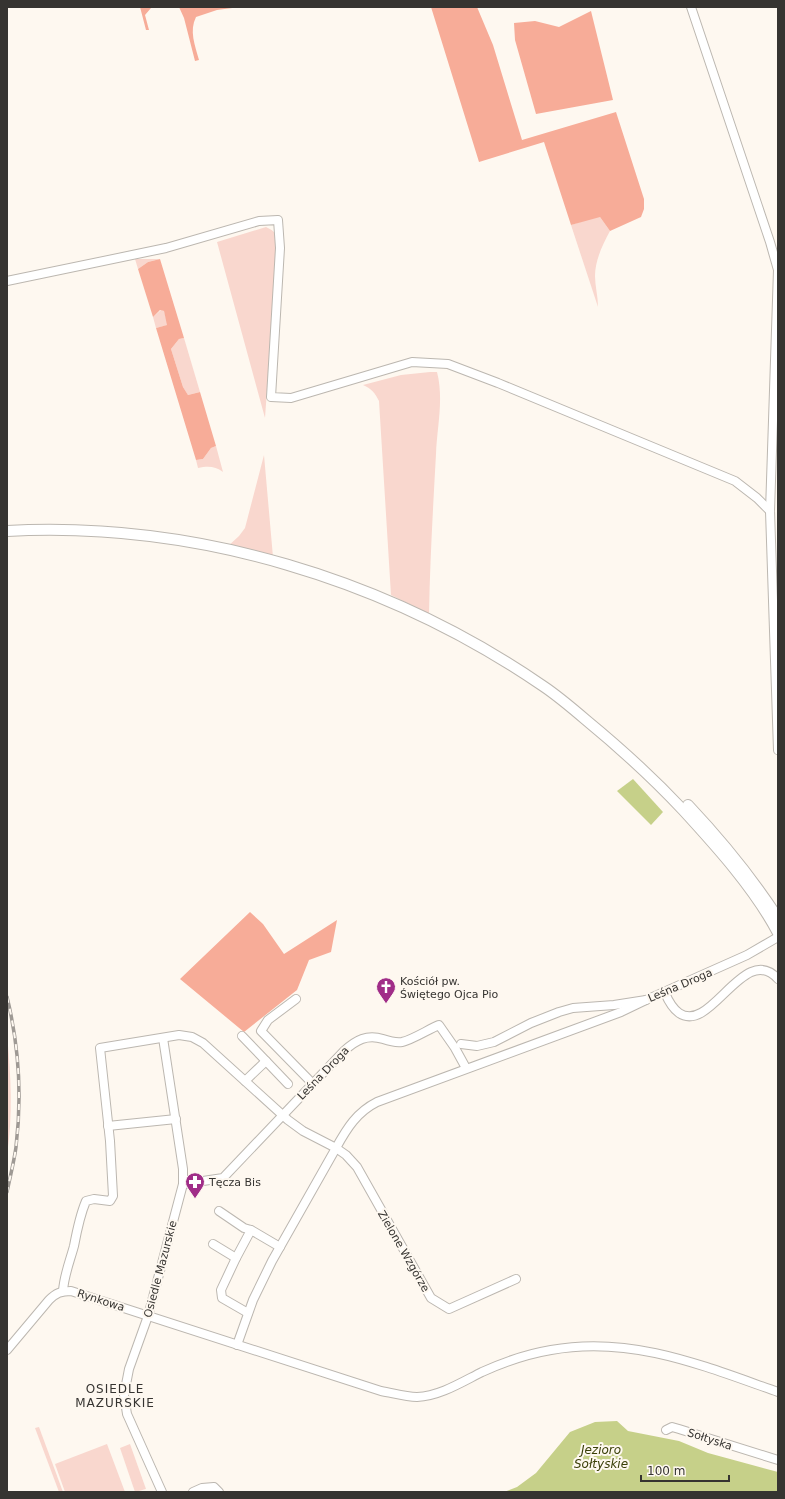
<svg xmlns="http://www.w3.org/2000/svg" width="785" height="1499" viewBox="0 0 785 1499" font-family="'DejaVu Sans',sans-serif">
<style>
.green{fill:#f9d7ce}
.forest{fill:#f7ac98}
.water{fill:#c6d089}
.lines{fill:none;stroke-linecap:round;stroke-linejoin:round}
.minor-casing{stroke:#bcb7b0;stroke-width:10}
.major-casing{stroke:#bcb7b0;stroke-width:12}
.minor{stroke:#fff;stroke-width:8}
.major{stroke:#fff;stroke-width:10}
.rail-casing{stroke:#9e9994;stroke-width:3.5}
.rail{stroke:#fef8f0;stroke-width:2;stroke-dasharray:6;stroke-linecap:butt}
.labels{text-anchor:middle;stroke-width:4;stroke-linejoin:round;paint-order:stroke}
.poi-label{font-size:11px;fill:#363431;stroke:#fef8f0;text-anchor:start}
.street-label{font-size:11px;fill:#363431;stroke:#fef8f0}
.neighbourhood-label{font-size:12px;letter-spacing:1px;fill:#363431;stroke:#fef8f0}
.water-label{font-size:12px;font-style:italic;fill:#3a3f07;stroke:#fef8f0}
</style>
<rect width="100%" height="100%" fill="#fef8f0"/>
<g class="green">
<path d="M 595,217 L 600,217 L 610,231 C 603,244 595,260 595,276 C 595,286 598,296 598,307 L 571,225 Z"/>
<path d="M 266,227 C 279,233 277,237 277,250 L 265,418 L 217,242 Z"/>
<polygon points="135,259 160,259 148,262 138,269"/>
<polygon points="161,310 164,311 168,325 156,328 153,317"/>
<polygon points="184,338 200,392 188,395 183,387 171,349 179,339"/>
<path d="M 430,372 L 437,372 C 444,399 437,427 436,454 C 433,508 430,561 429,614 L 391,595 L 379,401 C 375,393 372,389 363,385 L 401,375 Z"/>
<path d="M 216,446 L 223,472 C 215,466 208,466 198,468 L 196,460 L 203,459 L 211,448 Z"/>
<polygon points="264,455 273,557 227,547 239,536 245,528"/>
<path d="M 7,1035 C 11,1076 13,1115 7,1155 Z"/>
<polygon points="39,1427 63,1492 59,1492 35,1428"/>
<polygon points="107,1444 125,1492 65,1492 55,1464"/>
<polygon points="130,1444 146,1489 135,1492 120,1448"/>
</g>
<g class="forest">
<polygon points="140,7 157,7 151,8 145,15 149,30 146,30"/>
<path d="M 179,7 L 240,7 L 217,10 L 196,17 C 189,31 195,45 199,60 L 195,61 L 184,18 Z"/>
<polygon points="431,7 477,7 493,45 522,140 616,112 644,199 644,209 641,217 610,231 600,217 571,225 544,142 479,162"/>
<polygon points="591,11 613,100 536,114 515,40 514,23 535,21 559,27"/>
<polygon points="160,259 184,338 179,339 171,349 183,387 188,395 200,392 216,446 211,448 203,459 196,460 156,328 167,325 164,311 160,310 153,317 138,269 148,262"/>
<polygon points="250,912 263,924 284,954 337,920 331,952 309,960 297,990 244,1032 180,979"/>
</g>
<g class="water">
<polygon points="633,779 663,812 651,825 617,791"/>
<polygon points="617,1421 628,1431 679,1441 708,1453 778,1472 778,1492 504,1492 517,1487 536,1473 570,1432 595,1422"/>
</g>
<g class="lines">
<g class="minor-casing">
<g id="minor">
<polyline points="691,7 770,242 778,270 770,511 778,750"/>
<polyline points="7,281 166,248 259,221 278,220 280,248 271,397 291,398 412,362 448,364 498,383 735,481 757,498 770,511"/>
<path d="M 665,993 C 668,1000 672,1008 679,1013 C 711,1035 744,941 778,979"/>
<polyline points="296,999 268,1020 261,1031 313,1084"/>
<polyline points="242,1036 266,1061"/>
<polyline points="461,1044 477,1046 494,1042 531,1023 559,1012 573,1008 614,1005 646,1000 747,955 778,937"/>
<polyline points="245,1081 266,1061 288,1084"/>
<polyline points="108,1126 176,1119"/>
<path d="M 183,1184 L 223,1178 L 344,1051 C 356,1040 367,1034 383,1039 C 389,1041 396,1043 402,1042 C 412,1040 429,1029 439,1025 L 455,1048 L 466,1068"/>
<polyline points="219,1211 244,1228 251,1230"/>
<polyline points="213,1244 236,1258"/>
<path d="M 516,1279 L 449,1309 L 431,1298 L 357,1167 L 346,1155 L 336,1148 C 347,1128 357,1112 377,1102 L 621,1012 L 646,1000"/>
<path d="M 63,1291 C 64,1275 70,1261 74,1246 C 77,1230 80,1215 86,1201 L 94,1199 L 110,1201 L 113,1196 L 110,1141 L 100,1048 L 179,1035 L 192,1037 L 203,1043 L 288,1120 L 303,1131 L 336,1148 L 272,1261 L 253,1300 L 237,1345"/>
<polyline points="248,1313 222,1298 221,1290 236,1258 251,1230 280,1247"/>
<path d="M 7,1350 L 49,1300 C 56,1293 61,1291 71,1291 L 381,1391 C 393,1393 405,1397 417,1397 C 440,1396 462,1382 482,1372 C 504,1362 527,1354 551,1350 C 631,1335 704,1366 778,1392"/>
<polyline points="666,1430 672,1427 679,1429 778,1460"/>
<polyline points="162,1492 127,1414 124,1395 129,1369 148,1316 183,1184 183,1169 163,1038"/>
<polyline points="193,1492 202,1488 214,1487 219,1492"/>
</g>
</g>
<g class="major-casing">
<g id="major">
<path d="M 7,531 C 195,521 387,579 543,686 C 558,696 572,708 586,720 C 620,748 653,778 683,810 C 716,846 755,889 778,933"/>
<path d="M 688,805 C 721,840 752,878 778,918"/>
</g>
</g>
<use href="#minor" class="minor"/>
<use href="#major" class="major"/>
<g class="rail-casing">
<path id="rail" d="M 7,997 C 19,1046 22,1097 16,1147 C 14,1162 10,1177 7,1192"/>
</g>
<use href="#rail" class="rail"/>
</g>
<defs>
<g id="church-pin" transform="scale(1)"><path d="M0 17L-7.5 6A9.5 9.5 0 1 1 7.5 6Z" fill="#a02d88" stroke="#fef8f0"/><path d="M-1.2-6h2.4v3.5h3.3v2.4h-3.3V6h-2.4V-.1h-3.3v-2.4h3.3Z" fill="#fff"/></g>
<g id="pharmacy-pin" transform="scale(1)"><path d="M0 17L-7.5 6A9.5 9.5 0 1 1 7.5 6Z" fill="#a02d88" stroke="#fef8f0"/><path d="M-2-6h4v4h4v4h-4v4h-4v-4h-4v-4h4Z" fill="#fff"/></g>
</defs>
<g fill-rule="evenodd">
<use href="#church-pin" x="386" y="987"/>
<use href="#pharmacy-pin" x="195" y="1182"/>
</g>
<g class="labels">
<g class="poi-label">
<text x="400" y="985">Kościół pw.<tspan x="400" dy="13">Świętego Ojca Pio</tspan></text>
<text x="209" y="1186">Tęcza Bis</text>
</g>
<g class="street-label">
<text transform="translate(680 985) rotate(-23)" y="4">Leśna Droga</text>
<text transform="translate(323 1073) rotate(-46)" y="4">Leśna Droga</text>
<text transform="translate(404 1251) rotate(60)" y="4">Zielone Wzgórze</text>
<text transform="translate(160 1269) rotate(-75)" y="4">Osiedle Mazurskie</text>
<text transform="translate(101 1300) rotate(18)" y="4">Rynkowa</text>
<text transform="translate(710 1439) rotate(18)" y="4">Sołtyska</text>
</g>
<g class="neighbourhood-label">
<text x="115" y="1393">OSIEDLE<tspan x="115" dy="14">MAZURSKIE</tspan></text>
</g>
<g class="water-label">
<text x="601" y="1454">Jezioro<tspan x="601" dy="14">Sołtyskie</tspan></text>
</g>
</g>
<rect width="785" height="1499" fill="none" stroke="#363431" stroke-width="16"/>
<path d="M641 1475v6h88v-6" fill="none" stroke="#363431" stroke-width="2"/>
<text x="647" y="1475" font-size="12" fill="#363431" stroke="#fef8f0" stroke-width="3" paint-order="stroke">100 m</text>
</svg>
